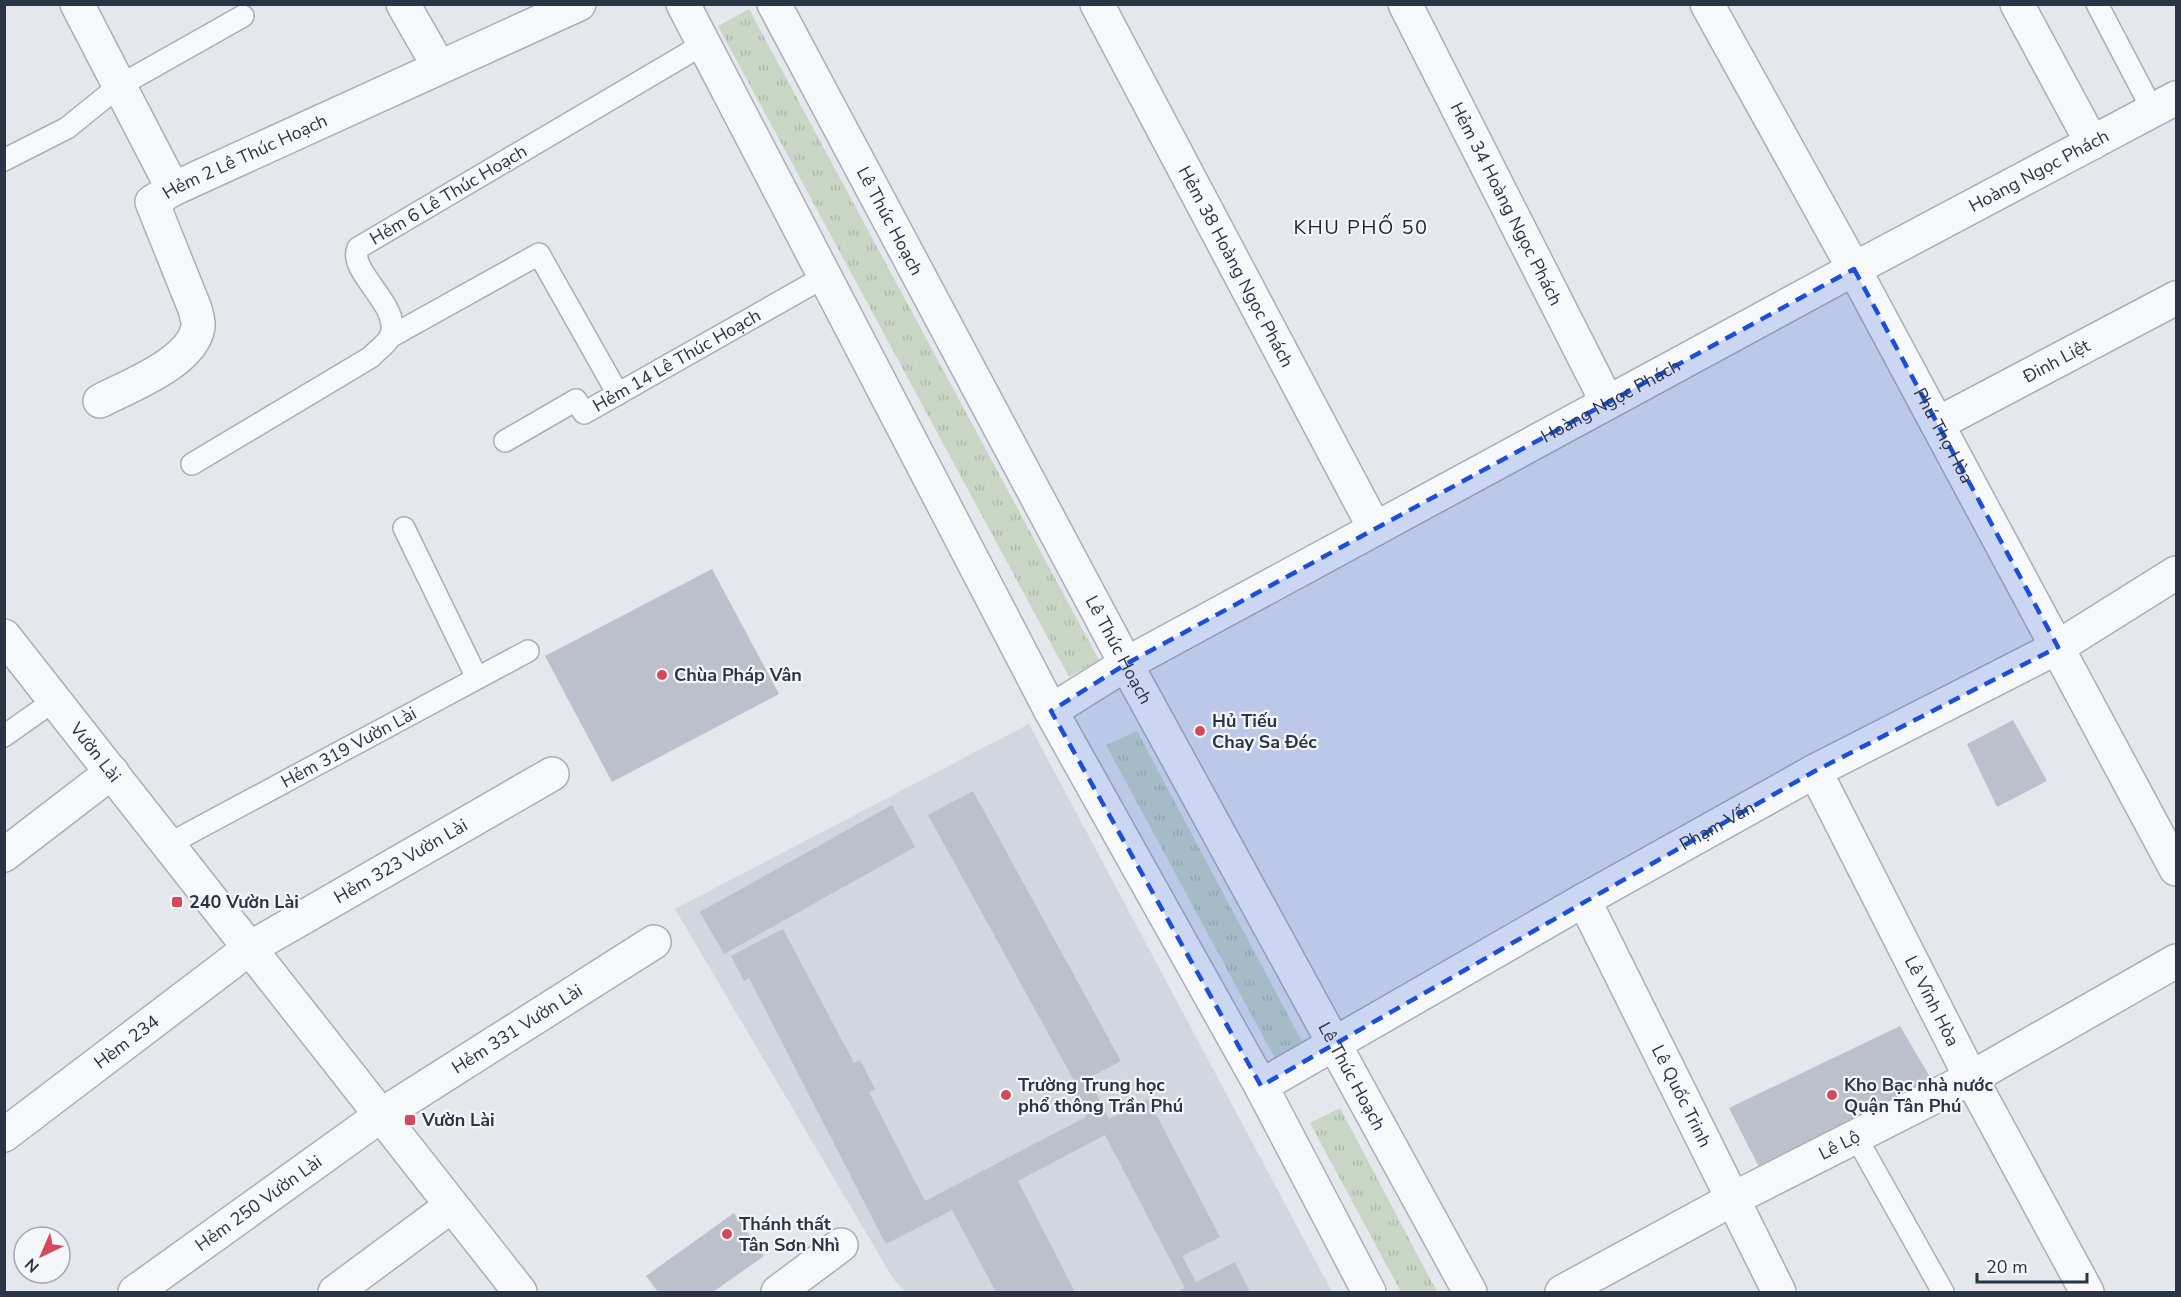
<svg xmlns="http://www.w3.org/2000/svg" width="2181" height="1297" viewBox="0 0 2181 1297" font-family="'Nunito Sans',sans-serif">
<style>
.built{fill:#d2d6de}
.grass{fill:url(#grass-tufts)}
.building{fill:#bbc0ca}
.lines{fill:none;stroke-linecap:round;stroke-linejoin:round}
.service-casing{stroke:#a9aeb7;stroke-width:24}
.minor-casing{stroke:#a9aeb7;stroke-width:36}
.tertiary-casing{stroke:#a9aeb7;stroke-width:36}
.service{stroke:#f7f8fa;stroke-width:21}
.minor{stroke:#f7f8fa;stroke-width:33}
.tertiary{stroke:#f7f8fa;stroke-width:33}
.marked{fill:#1d4ed8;fill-opacity:0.2;stroke:#1d4ed8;stroke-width:4.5;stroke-dasharray:12 8;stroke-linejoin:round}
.poi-dot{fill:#d1495b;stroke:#f4f6f9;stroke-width:2}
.labels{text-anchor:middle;stroke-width:4.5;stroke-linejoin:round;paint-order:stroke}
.street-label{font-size:18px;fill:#2b3445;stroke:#f4f6f9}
.poi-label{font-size:18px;font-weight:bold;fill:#2b3445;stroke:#f4f6f9;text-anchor:start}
.neighbourhood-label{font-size:20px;letter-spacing:1.5px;fill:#1d2536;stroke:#f4f6f9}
</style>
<defs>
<pattern id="grass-tufts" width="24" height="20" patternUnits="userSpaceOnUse" patternTransform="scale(1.5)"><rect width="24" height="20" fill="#c9d6c5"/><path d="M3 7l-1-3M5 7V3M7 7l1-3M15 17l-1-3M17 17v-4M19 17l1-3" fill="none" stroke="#adb8ab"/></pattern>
</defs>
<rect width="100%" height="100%" fill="#e4e7ec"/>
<polygon class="built" points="1029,724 1332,1292 906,1292 894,1280 675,909"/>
<g class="grass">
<polygon points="749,9 1099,660 1069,677 718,26"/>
<polygon points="1137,731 1307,1051 1279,1066 1106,745"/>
<polygon points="1340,1108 1437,1292 1401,1292 1310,1123"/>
</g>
<g class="building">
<polygon points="712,569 779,694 612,782 545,656"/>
<polygon points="2013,720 2047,781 1997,807 1967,744"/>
<polygon points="973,791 1121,1061 1088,1078 1109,1119 1148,1099 1220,1237 1182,1256 1196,1282 1235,1262 1250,1292 1177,1292 1185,1288 1105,1135 1018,1181 1075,1292 996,1292 952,1210 886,1244 880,1233 749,978 744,981 731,956 783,929 854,1063 860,1060 875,1089 869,1092 925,1201 1086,1117 1070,1087 1076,1084 928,815"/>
<polygon points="892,805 915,847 724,954 700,912"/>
<polygon points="1900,1026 1933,1082 1761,1171 1729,1108"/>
<polygon points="734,1213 764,1256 713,1292 658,1292 646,1276"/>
</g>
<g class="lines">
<g class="service-casing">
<g id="service">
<polyline points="2097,4 2153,111"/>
<polyline points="4,160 67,128 119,86 243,16"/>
<polyline points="390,337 539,254 618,394"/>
<path id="s1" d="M 505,441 L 576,400 L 584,413 L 824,277"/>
<path id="s2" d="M 192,464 L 371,357 C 376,351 387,344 390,337 C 404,307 347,272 358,248 L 702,45"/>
<polyline points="404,528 477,678"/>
<polyline points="4,736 55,700"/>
<path id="s3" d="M 169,844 L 528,651"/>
<polyline points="1856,1137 1943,1292"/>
</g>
</g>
<g class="minor-casing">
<g id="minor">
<polyline points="77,4 173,189"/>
<polyline points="403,4 439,67"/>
<polyline points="683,4 1051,711 1261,1086 1369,1292"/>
<path id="s4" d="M 774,4 L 1126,664 L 1470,1292"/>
<path id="s5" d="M 1097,4 L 1375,529"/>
<path id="s6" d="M 1405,4 L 1607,402"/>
<polyline points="2017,4 2092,143"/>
<path id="s7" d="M 100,401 C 128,386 192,363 198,327 C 199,322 196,314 195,309 L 152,202 L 173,189 L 579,4"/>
<path id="s8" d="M 1937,424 L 2176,298"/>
<path id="s9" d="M 1051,711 L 1126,664 L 1854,269 L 2176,98"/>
<path id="s10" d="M 1815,771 L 1971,1078 L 2087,1292"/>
<polyline points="4,855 112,772"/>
<path id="s11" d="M 1584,900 L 1779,1292"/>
<path id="s12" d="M 1261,1086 L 1584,900 L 1815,771 L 2058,647 L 2176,573"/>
<path id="s13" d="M 4,1135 L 250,948 L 552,774"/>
<path id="s14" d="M 135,1292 L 380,1116 L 654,942"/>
<polyline points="335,1292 451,1206"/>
<polyline points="778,1292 841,1245"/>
<path id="s15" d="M 1562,1292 L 1731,1200 L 1971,1078 L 2176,961"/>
</g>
</g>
<g class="tertiary-casing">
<g id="tertiary">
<path id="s16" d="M 1707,4 L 1854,269 L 2176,869"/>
<path id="s17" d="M 4,636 L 520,1292"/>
</g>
</g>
<use href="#service" class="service"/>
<use href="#minor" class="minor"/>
<use href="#tertiary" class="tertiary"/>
</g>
<path class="marked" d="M 1854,269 L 2058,647 L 1815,771 L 1261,1086 L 1051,711 L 1126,664 Z"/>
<g class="poi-dot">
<circle cx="662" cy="675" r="6"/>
<circle cx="1200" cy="731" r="6"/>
<rect x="171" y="896" width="12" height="12" rx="3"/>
<circle cx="1006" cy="1095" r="6"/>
<circle cx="1832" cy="1095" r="6"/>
<rect x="404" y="1114" width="12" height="12" rx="3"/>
<circle cx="727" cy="1234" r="6"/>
</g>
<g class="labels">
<g class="street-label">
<text dy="6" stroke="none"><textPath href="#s7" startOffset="364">Hẻm 2 Lê Thúc Hoạch</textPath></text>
<text dy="6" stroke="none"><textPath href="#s9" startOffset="1126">Hoàng Ngọc Phách</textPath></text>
<text dy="6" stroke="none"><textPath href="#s2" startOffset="440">Hẻm 6 Lê Thúc Hoạch</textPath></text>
<text dy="6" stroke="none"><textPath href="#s6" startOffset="224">Hẻm 34 Hoàng Ngọc Phách</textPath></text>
<text dy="6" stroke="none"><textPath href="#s4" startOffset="246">Lê Thúc Hoạch</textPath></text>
<text dy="6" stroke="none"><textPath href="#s5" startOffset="297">Hẻm 38 Hoàng Ngọc Phách</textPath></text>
<text dy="6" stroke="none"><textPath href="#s1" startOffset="204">Hẻm 14 Lê Thúc Hoạch</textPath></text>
<text dy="6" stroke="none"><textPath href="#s8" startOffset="135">Đinh Liệt</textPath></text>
<text dy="6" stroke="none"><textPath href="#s9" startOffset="640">Hoàng Ngọc Phách</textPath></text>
<text dy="6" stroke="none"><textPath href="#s16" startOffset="492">Phú Thọ Hòa</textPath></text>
<text dy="6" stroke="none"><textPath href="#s4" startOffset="732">Lê Thúc Hoạch</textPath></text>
<text dy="6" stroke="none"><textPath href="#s3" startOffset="204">Hẻm 319 Vườn Lài</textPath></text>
<text dy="6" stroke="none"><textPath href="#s17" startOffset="148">Vườn Lài</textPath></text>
<text dy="6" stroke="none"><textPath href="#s12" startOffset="525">Phạm Vấn</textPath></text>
<text dy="6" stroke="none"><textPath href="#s13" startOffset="483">Hẻm 323 Vườn Lài</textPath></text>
<text dy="6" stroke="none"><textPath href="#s10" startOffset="258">Lê Vĩnh Hòa</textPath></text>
<text dy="6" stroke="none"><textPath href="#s14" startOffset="464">Hẻm 331 Vườn Lài</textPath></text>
<text dy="6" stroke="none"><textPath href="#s13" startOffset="154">Hèm 234</textPath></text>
<text dy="6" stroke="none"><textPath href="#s4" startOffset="1218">Lê Thúc Hoạch</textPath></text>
<text dy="6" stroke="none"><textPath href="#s11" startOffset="219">Lê Quốc Trinh</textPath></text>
<text dy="6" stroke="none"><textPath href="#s15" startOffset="314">Lê Lộ</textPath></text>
<text dy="6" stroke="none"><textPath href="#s14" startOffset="152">Hẻm 250 Vườn Lài</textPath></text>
</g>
<g class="poi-label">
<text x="674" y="681">Chùa Pháp Vân</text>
<text x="1212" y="727">Hủ Tiếu<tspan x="1212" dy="21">Chay Sa Đéc</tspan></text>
<text x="189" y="908">240 Vườn Lài</text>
<text x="1018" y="1091">Trường Trung học<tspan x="1018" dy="21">phổ thông Trần Phú</tspan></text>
<text x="1844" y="1091">Kho Bạc nhà nước<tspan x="1844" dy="21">Quận Tân Phú</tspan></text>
<text x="422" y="1126">Vườn Lài</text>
<text x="739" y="1230">Thánh thất<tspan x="739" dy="21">Tân Sơn Nhì</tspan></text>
</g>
<g class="neighbourhood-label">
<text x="1361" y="234">KHU PHỐ 50</text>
</g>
</g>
<rect width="2181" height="1297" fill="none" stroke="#2b3445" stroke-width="12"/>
<g transform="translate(42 1255) rotate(224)"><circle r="28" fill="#f4f6f9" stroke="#a4a8b1" stroke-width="1.5"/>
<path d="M0-4.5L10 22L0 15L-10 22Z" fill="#d1495b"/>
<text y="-9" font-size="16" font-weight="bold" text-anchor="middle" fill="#2b3445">N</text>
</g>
<path d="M1977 1273v9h110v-9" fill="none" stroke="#2b3445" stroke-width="3"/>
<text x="1986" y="1273" font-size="18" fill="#2b3445" stroke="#f4f6f9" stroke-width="4.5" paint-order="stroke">20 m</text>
</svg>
